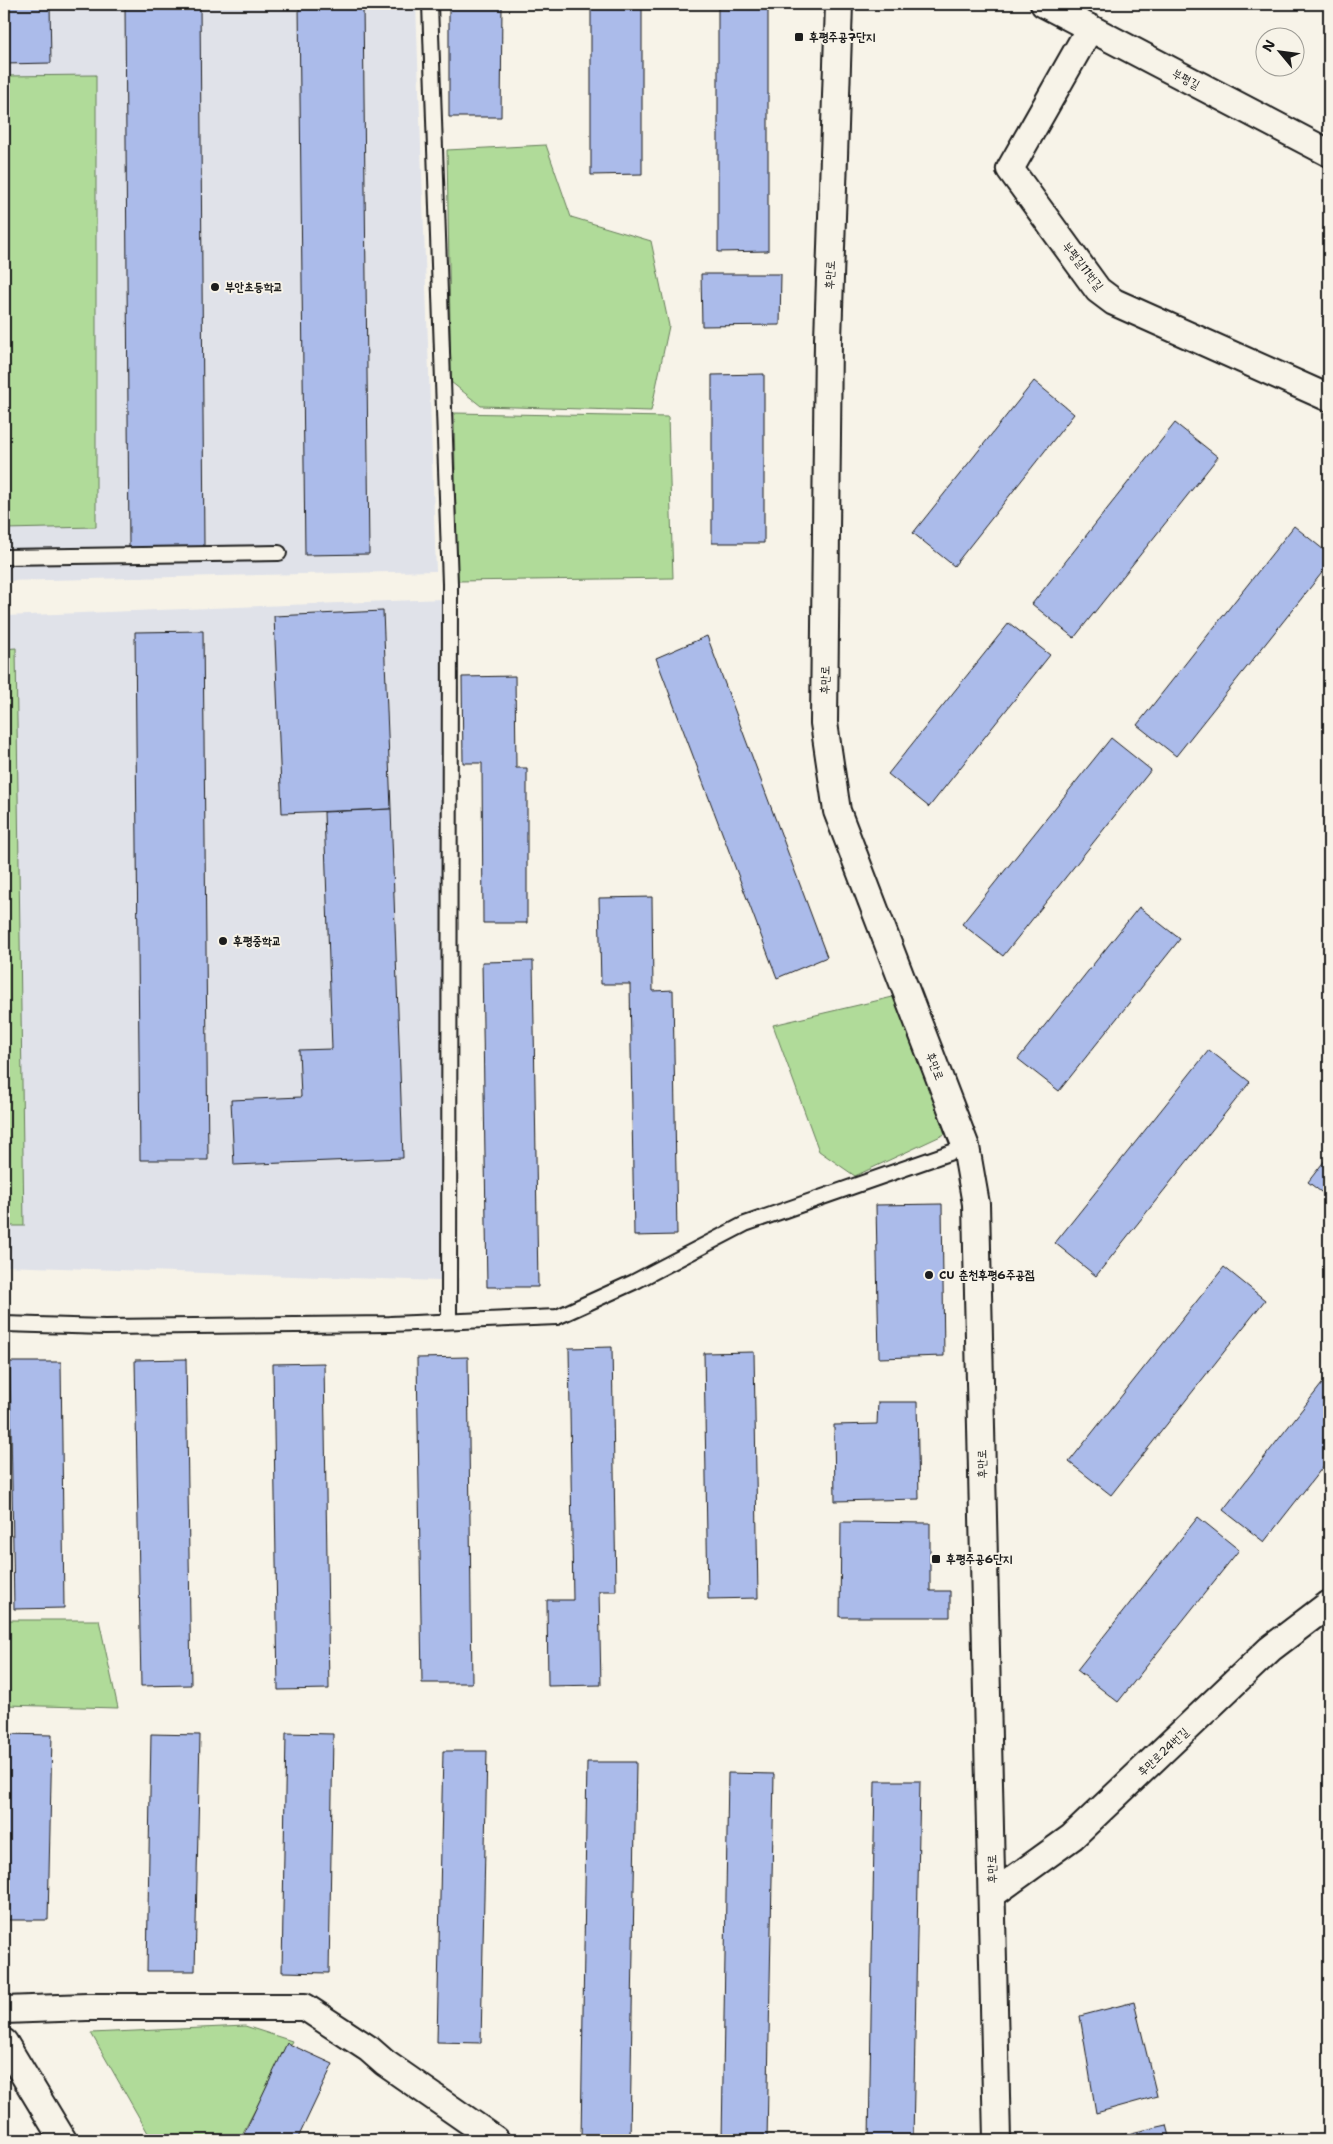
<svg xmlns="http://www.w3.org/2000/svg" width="1333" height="2144" viewBox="0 0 1333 2144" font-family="'Shantell Sans','Poor Story',sans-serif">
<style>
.built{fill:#e0e2e9}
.green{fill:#b0db99;stroke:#667c5a}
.building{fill:#abbbea;stroke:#1c1c1c}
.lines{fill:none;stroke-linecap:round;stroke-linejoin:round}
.service-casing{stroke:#1c1c1c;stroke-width:18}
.minor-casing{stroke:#1c1c1c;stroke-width:30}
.service{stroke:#f7f3e8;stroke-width:14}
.minor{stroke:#f7f3e8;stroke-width:26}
.poi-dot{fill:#1c1c1c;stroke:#f7f3e8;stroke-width:2}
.labels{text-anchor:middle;stroke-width:4;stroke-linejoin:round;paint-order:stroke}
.poi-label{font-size:12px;font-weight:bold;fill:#1c1c1c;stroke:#f7f3e8;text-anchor:start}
.street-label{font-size:12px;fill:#1c1c1c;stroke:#f7f3e8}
</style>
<rect width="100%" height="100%" fill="#f7f3e8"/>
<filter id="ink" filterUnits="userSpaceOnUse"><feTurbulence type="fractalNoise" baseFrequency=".02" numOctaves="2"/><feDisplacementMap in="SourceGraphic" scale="10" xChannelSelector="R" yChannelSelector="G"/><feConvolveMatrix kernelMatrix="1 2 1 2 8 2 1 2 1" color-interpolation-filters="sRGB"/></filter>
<g filter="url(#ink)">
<g class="built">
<polygon points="4,4 416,4 436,571 4,581"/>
<polygon points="443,599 440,1281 4,1266 4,616"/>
</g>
<g class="green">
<polygon points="96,75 96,527 4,529 4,76"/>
<polygon points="546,145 571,217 651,241 669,326 651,411 481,406 451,382 447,150"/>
<polygon points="454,413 668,417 673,578 457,581"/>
<polygon points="16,648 24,1226 4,1226 4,649"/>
<polygon points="897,996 945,1134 855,1176 819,1151 773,1025"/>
<polygon points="4,1620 99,1620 118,1708 4,1705"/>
<polygon points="245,2026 292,2041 239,2140 152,2140 91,2033"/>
</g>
<g class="building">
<polygon points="4,4 50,4 51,63 4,64"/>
<polygon points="125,4 200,4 204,547 129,548"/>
<polygon points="299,4 363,4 369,554 305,555"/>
<polygon points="449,4 502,4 501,117 449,117"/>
<polygon points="591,4 642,4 642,174 591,175"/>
<polygon points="718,4 768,4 768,251 718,252"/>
<polygon points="701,274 781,274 780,325 702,326"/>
<polygon points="764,374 764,543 712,543 712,375"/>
<polygon points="1034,381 1074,414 954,566 913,533"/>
<polygon points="1175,423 1218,457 1074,638 1032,604"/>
<polygon points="1294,526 1329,554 1329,564 1176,756 1137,725"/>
<polygon points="383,611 391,809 282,813 274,616"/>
<polygon points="1009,623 1050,655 929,807 888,774"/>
<polygon points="203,631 208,1160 140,1160 135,632"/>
<polygon points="707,636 827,957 777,978 656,658"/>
<polygon points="515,676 516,768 527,768 527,923 483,923 482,763 463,763 462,677"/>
<polygon points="1111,738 1151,770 1003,956 962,924"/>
<polygon points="391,809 403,1158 234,1165 231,1100 301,1097 299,1050 332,1049 324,812"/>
<polygon points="652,897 653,991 673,990 677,1235 634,1236 630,984 601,984 599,898"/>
<polygon points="1139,907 1180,939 1059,1091 1018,1059"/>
<polygon points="533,961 538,1287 487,1287 482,962"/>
<polygon points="1209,1050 1250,1082 1096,1276 1055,1243"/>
<polygon points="1329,1155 1329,1198 1308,1182"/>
<polygon points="942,1204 944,1356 879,1358 876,1205"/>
<polygon points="1224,1267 1265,1300 1111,1495 1069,1462"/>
<polygon points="612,1347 616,1591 599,1591 601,1685 548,1686 547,1600 573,1600 569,1348"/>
<polygon points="754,1352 758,1598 708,1599 704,1353"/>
<polygon points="468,1357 472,1683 422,1683 417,1358"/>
<polygon points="186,1359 191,1685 141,1686 135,1360"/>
<polygon points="10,1362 61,1362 64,1608 14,1609"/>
<polygon points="324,1363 329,1689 278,1690 273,1364"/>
<polygon points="1329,1375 1329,1459 1264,1542 1223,1510"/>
<polygon points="878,1402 917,1402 919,1499 835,1501 834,1425 877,1424"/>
<polygon points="1198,1517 1239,1550 1118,1702 1077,1670"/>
<polygon points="841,1522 930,1523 930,1591 950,1591 950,1617 840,1617"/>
<polygon points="286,1733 333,1734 329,1973 282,1972"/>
<polygon points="4,1734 52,1735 48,1920 4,1920"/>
<polygon points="151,1734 200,1735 195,1971 147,1971"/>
<polygon points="443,1751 487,1751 481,2043 437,2042"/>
<polygon points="587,1762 636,1762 630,2138 581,2138"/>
<polygon points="728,1773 774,1774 767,2140 722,2140"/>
<polygon points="875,1781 920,1781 913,2140 869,2140"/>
<polygon points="1134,2002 1157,2096 1096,2113 1080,2016"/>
<polygon points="287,2043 333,2064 297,2140 241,2140"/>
<polygon points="1167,2125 1171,2140 1100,2140"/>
</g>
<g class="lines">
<g class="service-casing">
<g id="service">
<polyline points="430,4 450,584 449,1320"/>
<polyline points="4,557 279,553"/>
<polyline points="4,1324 105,1327 390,1324 557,1317 634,1282 745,1224 966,1147"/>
</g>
</g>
<g class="minor-casing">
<g id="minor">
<polyline points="839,4 828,339 824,723 837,811 966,1147 976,1204 997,2140"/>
<polyline points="1044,4 1329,153"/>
<polyline points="1090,28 1010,169 1098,290 1114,302 1329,398"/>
<polyline points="993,1894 1072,1837 1270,1649 1329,1604"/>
<polyline points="4,2010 87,2007 305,2007 369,2049 385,2063 496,2140"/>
<polyline points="4,2042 63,2140"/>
</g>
</g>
<use href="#service" class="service"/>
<use href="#minor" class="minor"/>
</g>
</g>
<g class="poi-dot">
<rect x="794" y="32" width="10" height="10" rx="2.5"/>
<circle cx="215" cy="287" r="5"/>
<circle cx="223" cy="941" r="5"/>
<circle cx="929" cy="1275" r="5"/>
<rect x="931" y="1554" width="10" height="10" rx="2.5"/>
</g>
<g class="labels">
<g class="poi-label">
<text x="809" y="41">후평주공7단지</text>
<text x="225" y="291">부안초등학교</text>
<text x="233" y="945">후평중학교</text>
<text x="939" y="1279">CU 춘천후평6주공점</text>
<text x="946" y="1563">후평주공6단지</text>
</g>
<g class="street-label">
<text transform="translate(1186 79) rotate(28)" y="4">부평길</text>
<text transform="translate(1083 266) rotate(52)" y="4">부평길11번길</text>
<text transform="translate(830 275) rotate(-88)" y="4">후만로</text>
<text transform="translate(825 680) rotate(-89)" y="4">후만로</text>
<text transform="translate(935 1066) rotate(69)" y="4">후만로</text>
<text transform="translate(982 1464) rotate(-91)" y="4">후만로</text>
<text transform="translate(1163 1752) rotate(-43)" y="4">후만로24번길</text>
<text transform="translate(992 1869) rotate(-91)" y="4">후만로</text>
</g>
</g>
<rect width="1333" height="2144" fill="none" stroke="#f7f3e8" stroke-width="20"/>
<rect x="10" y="10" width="1313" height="2124" fill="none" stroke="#1c1c1c" stroke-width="2" filter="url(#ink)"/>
<g transform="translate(1280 52) rotate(299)"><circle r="24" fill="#f7f3e8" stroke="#9f9d96"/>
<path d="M0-4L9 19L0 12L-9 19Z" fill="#1c1c1c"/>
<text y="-8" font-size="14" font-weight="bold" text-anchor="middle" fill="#1c1c1c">N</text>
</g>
</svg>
